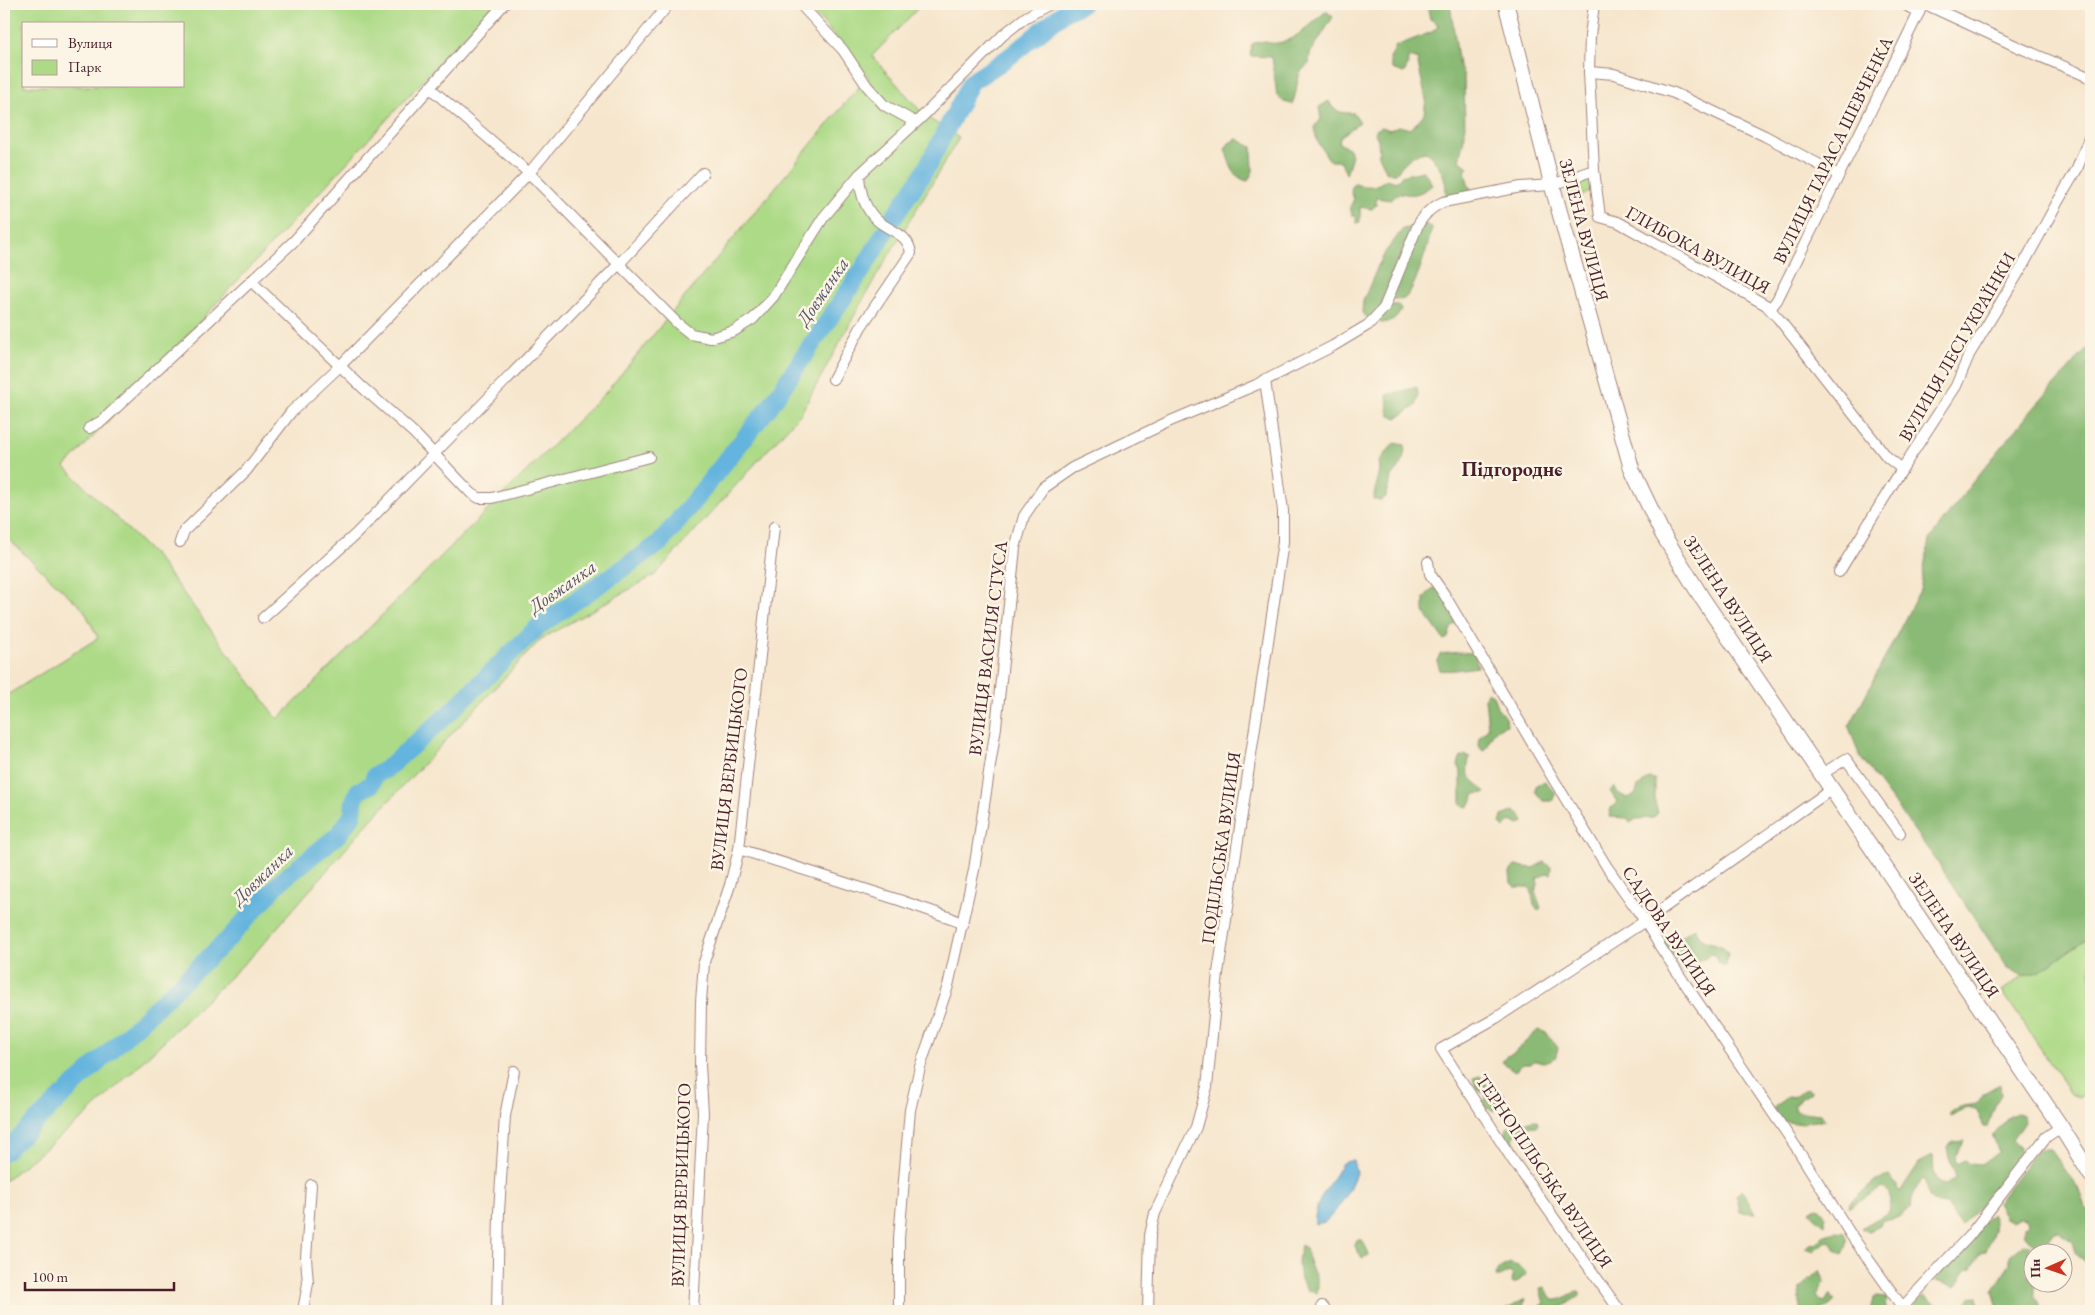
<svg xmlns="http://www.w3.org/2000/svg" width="2095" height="1315" viewBox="0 0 2095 1315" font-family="'EB Garamond',serif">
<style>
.green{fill:#adda87;stroke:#7c7c59;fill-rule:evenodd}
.forest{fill:#8aba74;stroke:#6a6c50}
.water{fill:#63b4de;stroke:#566a84}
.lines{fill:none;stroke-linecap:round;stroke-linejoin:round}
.river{stroke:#63b4de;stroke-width:18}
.minor-casing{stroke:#a0827c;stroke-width:12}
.highway-casing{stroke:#a0827c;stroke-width:17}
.minor{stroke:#fff;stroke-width:10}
.highway{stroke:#fff;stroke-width:15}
.labels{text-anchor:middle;stroke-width:5;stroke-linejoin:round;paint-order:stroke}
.street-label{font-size:18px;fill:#4a1f2b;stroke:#fcf5e5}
.water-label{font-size:19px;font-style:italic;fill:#53536a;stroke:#fcf5e5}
.quarter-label{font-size:20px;font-weight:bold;fill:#4a1f2b;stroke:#fcf5e5}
</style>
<rect width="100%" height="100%" fill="#fcf5e5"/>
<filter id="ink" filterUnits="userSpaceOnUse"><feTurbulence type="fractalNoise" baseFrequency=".02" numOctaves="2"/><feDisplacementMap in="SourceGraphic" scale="10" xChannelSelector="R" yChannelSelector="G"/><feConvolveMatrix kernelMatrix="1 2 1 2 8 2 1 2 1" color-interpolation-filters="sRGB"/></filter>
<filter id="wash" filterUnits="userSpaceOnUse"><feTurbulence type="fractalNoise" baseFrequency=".0096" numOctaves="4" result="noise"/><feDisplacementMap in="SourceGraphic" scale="20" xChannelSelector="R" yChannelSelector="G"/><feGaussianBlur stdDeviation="1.12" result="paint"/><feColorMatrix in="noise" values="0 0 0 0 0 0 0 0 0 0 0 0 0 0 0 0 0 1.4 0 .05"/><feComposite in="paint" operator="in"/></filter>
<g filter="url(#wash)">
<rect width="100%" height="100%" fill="#f6e6cd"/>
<g class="green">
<path d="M 4,4 L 494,4 L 65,467 L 156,557 L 278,719 L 607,391 L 856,90 L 869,78 L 822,21 L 802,4 L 922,4 L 872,56 L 924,115 L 959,138 L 870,287 L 801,413 L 655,575 L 541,639 L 370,821 L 254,954 L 86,1116 L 4,1181 L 4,697 L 98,638 L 84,610 L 4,535 ZM 24,24 L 184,24 L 184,86 L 24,86 Z"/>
<polygon points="1585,179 1590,180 1591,191 1587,192 1572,205 1568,190"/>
<polygon points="2091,936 2091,1091 2078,1097 2071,1094 2002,991 2023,976 2038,972"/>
</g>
<g class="forest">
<path d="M 1427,4 L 1450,4 L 1459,66 L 1464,76 L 1465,134 L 1459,160 L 1468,167 L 1465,171 L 1468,184 L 1472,191 L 1446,197 C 1447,177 1441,166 1426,152 C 1411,154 1405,162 1396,173 L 1387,173 L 1379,155 L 1378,140 L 1374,131 L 1382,127 L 1390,130 L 1398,126 L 1411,129 L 1424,114 L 1426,99 L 1417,59 L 1408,57 L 1408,65 L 1404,73 L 1392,69 L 1390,59 L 1396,46 L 1432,32 L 1439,25 L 1430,19 Z"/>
<path d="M 1326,11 L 1333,17 L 1310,54 L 1309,64 C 1293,75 1300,87 1292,104 L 1284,102 L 1277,96 L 1272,57 L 1250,56 L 1252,44 C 1266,38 1266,45 1278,43 C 1296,40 1313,23 1326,11 Z"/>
<path d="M 1329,101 C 1335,113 1341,113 1354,113 L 1360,122 L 1340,137 L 1339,143 L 1348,148 L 1352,155 L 1346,174 L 1341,161 L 1330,161 L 1317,141 L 1314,127 L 1321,119 L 1319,107 Z"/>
<path d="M 1237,139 L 1252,147 L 1253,171 L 1248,181 C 1232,178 1230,163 1225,149 L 1229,143 Z"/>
<path d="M 1423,171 L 1428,176 L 1432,185 C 1421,194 1414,196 1400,193 L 1391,200 L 1376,198 L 1376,205 L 1372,209 L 1360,207 L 1360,222 L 1356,223 L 1356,216 L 1352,215 L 1350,207 L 1354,199 L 1351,192 L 1352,185 L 1355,184 C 1369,188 1376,187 1387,179 L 1396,182 L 1401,176 Z"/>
<path d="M 1425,224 L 1432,228 C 1429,242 1415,290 1405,298 C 1398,303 1392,297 1388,293 L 1382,299 L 1383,304 L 1398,305 L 1401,310 C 1397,319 1392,322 1382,323 C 1375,318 1369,320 1362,313 L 1363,301 L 1378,266 L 1386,251 L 1403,229 Z"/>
<polygon points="2091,344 2091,936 2038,972 2023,976 2007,967 1936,860 1860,757 1849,727 1920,590 1929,540 1972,483 2033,409"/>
<path d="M 1417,387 L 1418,396 L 1416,406 L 1397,418 L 1390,416 C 1387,410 1388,402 1387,395 Z"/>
<path d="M 1394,443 L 1405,445 C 1405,457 1401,468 1391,476 C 1391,484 1386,488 1386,497 L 1380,501 L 1373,499 L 1380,471 L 1379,462 Z"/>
<polygon points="1440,587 1457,621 1451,628 1448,638 1444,640 1424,612 1424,598 1432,589"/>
<path d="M 1460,652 L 1470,653 L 1475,655 L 1478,667 C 1468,668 1448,672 1440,670 L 1437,661 L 1440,654 Z"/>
<path d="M 1487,692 L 1493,695 L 1497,707 L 1506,718 L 1507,725 C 1496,728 1490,735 1488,746 L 1483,751 L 1478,745 L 1479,738 L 1488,728 L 1485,698 Z"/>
<path d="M 1466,755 L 1470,757 C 1462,779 1475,779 1486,793 L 1475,794 L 1469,806 L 1464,807 L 1461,804 L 1461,771 L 1458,765 L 1460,758 Z"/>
<polygon points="1649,778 1655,779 1655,802 1658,813 1653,818 1636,819 1630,823 1627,818 1609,817 1611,808 1617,802 1610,791 1614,787 1618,793 1627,798 1635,795 1638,787"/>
<polygon points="1545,781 1556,793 1552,801 1543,801 1535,791 1536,786"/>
<polygon points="1515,811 1521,815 1524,822 1519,825 1511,821 1504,828 1500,824 1502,816"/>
<polygon points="1544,862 1552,868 1551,874 1547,873 1537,879 1538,885 1535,891 1541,908 1538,911 1534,905 1531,889 1528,887 1516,887 1511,883 1510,872 1515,866 1533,868"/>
<path d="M 1695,928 C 1704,945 1706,940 1722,946 L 1728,954 L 1726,966 L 1720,965 L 1716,955 L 1711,954 L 1695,963 L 1689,961 L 1690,971 L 1685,975 L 1661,940 L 1673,941 Z"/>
<polygon points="1538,1030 1547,1033 1558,1048 1555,1058 1545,1062 1534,1061 1531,1064 1523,1064 1515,1071 1502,1062 1507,1056 1513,1054"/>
<polygon points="1480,1076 1492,1092 1504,1094 1504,1098 1497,1102 1494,1111 1485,1107 1486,1092 1481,1092 1476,1088 1473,1078"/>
<path d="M 2000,1084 L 2001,1095 C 1993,1105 1993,1115 1988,1126 L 1984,1126 L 1977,1111 L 1969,1107 L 1950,1116 L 1950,1111 L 1963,1106 L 1977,1104 L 1984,1093 Z"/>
<polygon points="1806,1089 1811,1092 1810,1094 1800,1099 1794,1104 1795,1110 1798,1112 1821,1114 1825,1120 1807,1122 1803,1124 1782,1121 1774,1108 1787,1097 1794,1096"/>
<path d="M 2016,1113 L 2023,1115 L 2024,1122 L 2012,1140 L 2020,1148 L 2020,1159 L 1987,1199 L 1961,1225 L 1955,1218 L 1947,1205 C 1932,1205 1927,1195 1925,1181 L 1921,1179 L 1912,1198 L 1911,1208 L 1905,1211 L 1901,1217 L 1882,1220 L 1880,1226 L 1868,1231 L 1861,1228 L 1889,1212 L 1891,1201 L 1888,1191 L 1883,1188 L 1849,1207 L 1850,1202 L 1876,1180 L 1889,1176 L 1900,1192 L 1919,1163 L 1933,1156 L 1934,1174 L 1938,1183 L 1947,1185 L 1956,1178 C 1953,1166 1948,1158 1947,1146 L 1954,1142 L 1965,1141 L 1955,1156 L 1956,1164 L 1965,1160 L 1969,1164 L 1981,1165 L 1999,1152 L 1992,1135 L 2007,1118 Z"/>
<path d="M 1536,1120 L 1538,1123 L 1537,1126 C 1526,1126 1518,1129 1513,1139 L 1517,1148 L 1507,1145 C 1501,1124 1509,1128 1523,1123 C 1528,1122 1530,1120 1536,1120 Z"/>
<path d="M 2038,1149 L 2050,1149 L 2054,1154 L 2078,1188 L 2085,1207 L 2091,1212 L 2091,1270 L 2076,1252 L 2073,1242 L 2057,1231 L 2052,1234 C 2049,1242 2045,1246 2036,1246 L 2024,1236 L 2024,1227 L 2028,1225 L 2027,1220 L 2019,1217 L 2012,1221 L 2005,1217 L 1997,1203 Z"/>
<polygon points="1742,1189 1755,1213 1739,1212 1736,1196"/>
<path d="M 1816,1207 C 1825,1212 1826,1215 1825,1225 C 1822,1223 1811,1214 1810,1211 Z"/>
<path d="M 1991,1214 C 1999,1228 1991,1236 1986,1251 L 1981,1252 L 1972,1268 L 1966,1270 L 1955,1287 L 1936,1281 L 1938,1274 Z"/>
<path d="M 1836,1232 L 1845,1233 C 1849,1241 1847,1247 1843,1254 L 1837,1251 L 1831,1241 L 1825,1242 L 1813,1251 L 1805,1248 L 1809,1244 L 1817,1243 L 1825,1235 Z"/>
<polygon points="1358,1239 1363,1241 1369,1254 1362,1259 1354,1244"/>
<polygon points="2024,1244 2030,1245 2029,1251 2032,1265 2026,1270 2035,1286 2035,1296 2042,1307 2039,1311 1999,1311 1993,1291 2010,1264 2010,1255"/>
<path d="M 1301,1245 L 1306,1248 C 1307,1252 1307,1257 1309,1261 C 1312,1272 1321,1280 1317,1293 L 1308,1291 C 1297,1276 1296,1263 1301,1245 Z"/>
<polygon points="1510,1263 1520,1267 1527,1274 1516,1283 1512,1283 1513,1275 1509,1272 1499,1277 1496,1277 1498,1269"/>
<path d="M 1820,1270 L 1825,1282 L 1817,1295 L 1819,1300 L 1825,1302 L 1830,1294 L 1835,1301 C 1825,1312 1815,1311 1800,1311 L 1800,1288 Z"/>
<path d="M 1545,1287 L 1552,1300 C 1567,1301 1567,1293 1579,1292 L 1579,1296 L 1556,1311 L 1533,1311 L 1544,1303 L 1540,1289 Z"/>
<polygon points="1924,1296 1939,1307 1950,1307 1950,1311 1913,1311 1915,1303"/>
<polygon points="1978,1296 1980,1311 1963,1311 1970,1297"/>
<polygon points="1876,1297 1887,1298 1886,1311 1870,1311 1873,1299"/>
<polygon points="1525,1299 1522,1311 1504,1311"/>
</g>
<path class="water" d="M 1353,1160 L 1356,1173 L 1346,1196 L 1333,1214 L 1325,1222 L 1315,1224 C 1313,1203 1332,1181 1342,1163 Z"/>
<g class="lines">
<polyline class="river" points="4,1152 231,936 281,881 338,835 353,815 354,801 358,791 371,785 375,775 385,770 444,718 539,626 660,543 770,406 863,269 895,215 925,171 971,82 1009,57 1063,13 1082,4"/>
</g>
</g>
<g filter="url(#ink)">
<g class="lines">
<g class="minor-casing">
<g id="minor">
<polyline points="800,4 843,50 867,86 884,105 915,122"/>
<polyline points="1904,4 1919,13"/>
<polyline points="1925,4 2018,47 2091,78"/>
<polyline points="1589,72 1614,74 1674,93 1765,136 1839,175"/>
<polyline points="430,88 529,173 677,323 691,334 711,338 734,331 753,319 773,297 823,218 859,175 924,115 1003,35 1026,17 1050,4"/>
<polyline points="1594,170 1600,217 1618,222 1766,305 1778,318 1887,457 1902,469"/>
<polyline points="251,281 362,387 414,433 471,493 479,498 492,498 649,457"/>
<path d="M 1770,309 L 1777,300 C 1826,201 1875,103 1923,4"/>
<path d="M 833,379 L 861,327 L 911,253 C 908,233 891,232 878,221 C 864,209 860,192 859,175"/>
<polyline points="89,428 102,421 294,241 504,4"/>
<polyline points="180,542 184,531 246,471 291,412 340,366 529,173 669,4"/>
<polyline points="1428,562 1430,574 1444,594 1554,780 1607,867 1645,921 1661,948 1796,1147 1851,1235 1903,1308"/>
<polyline points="1839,572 1902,469 1956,386 1969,355 2022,267 2057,203 2077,169 2091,133"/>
<polyline points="263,618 356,534 619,264 703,173"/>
<polyline points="1822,774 1846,759 1900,833"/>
<polyline points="739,849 899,900 951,918 963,925"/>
<polyline points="1322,1306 1326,1311"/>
<polyline points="303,1311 308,1283 306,1258 311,1185"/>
<polyline points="497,1311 499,1212 505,1116 514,1071"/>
<polyline points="693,1311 703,1113 700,1065 701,1002 704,962 730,885 739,849 774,527"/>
<path d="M 899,1311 L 899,1238 L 910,1110 L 920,1067 L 948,986 L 974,870 L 996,727 L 1015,548 L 1024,516 L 1043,488 L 1072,468 L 1168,422 L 1256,385 L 1333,346 L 1368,325 L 1384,308 L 1418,225 C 1425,213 1431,208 1443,202 L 1521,187 L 1552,185 L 1594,170 L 1589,72 L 1590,36 L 1594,4"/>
<polyline points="1148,1311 1150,1235 1155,1213 1196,1127 1207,1087 1218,973 1283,542 1283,511 1265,380"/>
<polyline points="1620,1311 1512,1159 1441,1049 1496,1018 1645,921 1832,789"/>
<polyline points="1899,1311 1969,1236 2046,1137 2061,1127"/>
</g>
</g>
<g class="highway-casing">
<polyline id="highway" points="1506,4 1552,185 1632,470 1662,533 1702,598 2061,1127 2091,1175"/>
</g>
<use href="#minor" class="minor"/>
<use href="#highway" class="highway"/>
</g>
</g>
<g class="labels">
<g class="street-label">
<text transform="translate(1833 150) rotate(-64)" y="6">ВУЛИЦЯ ТАРАСА ШЕВЧЕНКА</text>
<text transform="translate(1584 230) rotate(75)" y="6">ЗЕЛЕНА ВУЛИЦЯ</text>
<text transform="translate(1698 250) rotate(29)" y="6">ГЛИБОКА ВУЛИЦЯ</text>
<text transform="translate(1957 347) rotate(-60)" y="6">ВУЛИЦЯ ЛЕСІ УКРАЇНКИ</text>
<text transform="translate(1728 599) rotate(57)" y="6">ЗЕЛЕНА ВУЛИЦЯ</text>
<text transform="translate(988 648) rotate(-83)" y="6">ВУЛИЦЯ ВАСИЛЯ СТУСА</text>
<text transform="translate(729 769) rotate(-83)" y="6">ВУЛИЦЯ ВЕРБИЦЬКОГО</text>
<text transform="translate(1221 848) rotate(-82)" y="6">ПОДІЛЬСЬКА ВУЛИЦЯ</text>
<text transform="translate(1669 931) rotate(56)" y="6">САДОВА ВУЛИЦЯ</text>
<text transform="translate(1954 935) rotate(56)" y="6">ЗЕЛЕНА ВУЛИЦЯ</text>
<text transform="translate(1544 1171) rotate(56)" y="6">ТЕРНОПІЛЬСЬКА ВУЛИЦЯ</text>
<text transform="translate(681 1185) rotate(-88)" y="6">ВУЛИЦЯ ВЕРБИЦЬКОГО</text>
</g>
<g class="water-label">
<text transform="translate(822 291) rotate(-56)" y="7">Довжанка</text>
<text transform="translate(562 586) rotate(-35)" y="7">Довжанка</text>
<text transform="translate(262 874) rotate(-44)" y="7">Довжанка</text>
</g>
<g class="quarter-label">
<text x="1512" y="476">Підгороднє</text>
</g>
</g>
<rect width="2095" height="1315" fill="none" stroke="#fcf5e5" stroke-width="20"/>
<rect x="22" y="22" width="162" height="65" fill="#fcf5e5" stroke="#b59f9b"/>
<rect x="32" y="39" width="25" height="8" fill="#ffffff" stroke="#b59f9b"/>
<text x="68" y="48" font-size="15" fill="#4a1f2b">Вулиця</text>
<rect x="32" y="60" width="25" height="15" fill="#adda87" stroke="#b59f9b"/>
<text x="68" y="72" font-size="15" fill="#4a1f2b">Парк</text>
<g transform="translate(2048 1268) rotate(268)"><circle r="24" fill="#fcf5e5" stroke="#b59f9b"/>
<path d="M0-4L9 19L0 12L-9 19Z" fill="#c8321e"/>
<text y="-8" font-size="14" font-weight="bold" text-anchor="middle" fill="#4a1f2b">Пн</text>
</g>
<path d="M25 1282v8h149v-8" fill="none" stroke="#4a1f2b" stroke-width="2.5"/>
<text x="32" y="1282" font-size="15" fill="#4a1f2b" stroke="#fcf5e5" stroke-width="4" paint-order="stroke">100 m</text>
</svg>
